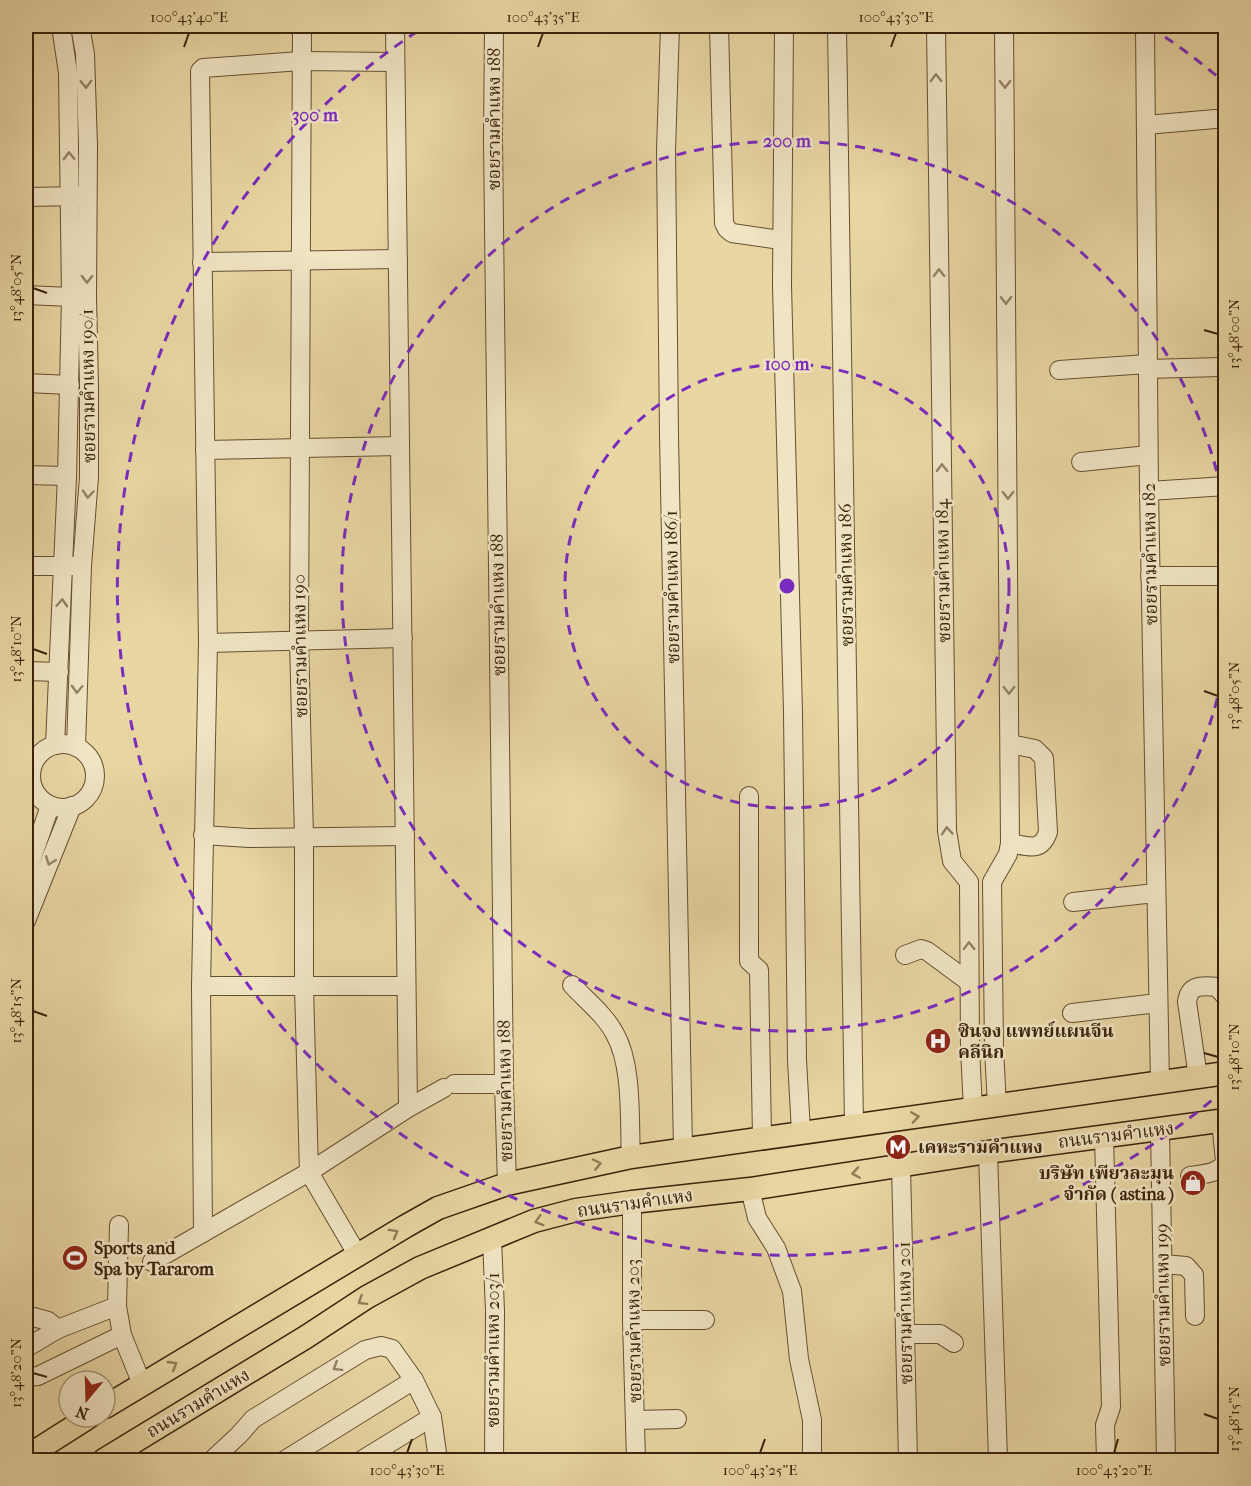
<svg xmlns="http://www.w3.org/2000/svg" width="1251" height="1486" viewBox="0 0 1251 1486" font-family="'IM FELL French Canon','Noto Serif Thai',serif">
<style>
.lines{fill:none;stroke-linecap:round;stroke-linejoin:round}
.minor-casing{stroke:#654f31;stroke-width:20}
.major-casing{stroke:#39220b;stroke-width:25}
.minor{stroke:#f0e4c3;stroke-width:18}
.major{stroke:#e8d6a3;stroke-width:22}
.oneway{stroke:#948367}
.oneway2{stroke:#907c57}
.ticks{fill:none;stroke:#39220b;stroke-width:2}
.ring{fill:none;stroke:#7b2cbf;stroke-width:3;stroke-dasharray:10 8}
.labels{text-anchor:middle;stroke-width:5;stroke-linejoin:round;paint-order:stroke}
.street-label{font-size:18px;fill:#39220b;stroke:#f0e4c3}
.poi-label{font-size:18px;font-weight:bold;fill:#39220b;stroke:#f0e4c3;text-anchor:start}
.centre{fill:#7b2cbf;stroke:#f0e4c3;stroke-width:3}
.ring-label{font-size:18px;text-anchor:middle;font-weight:bold;fill:#7b2cbf;stroke:#f0e4c3;stroke-width:5;stroke-linejoin:round;paint-order:stroke}
.neatline{fill:none;stroke:#39220b;stroke-width:2}
.ticks-label{font-size:15px;text-anchor:middle;fill:#39220b}
</style>
<rect width="100%" height="100%" fill="#e8d6a3"/>
<filter id="stains"><feTurbulence type="fractalNoise" baseFrequency=".00333" numOctaves="4"/><feColorMatrix values="0 0 0 0 .2 0 0 0 0 .09 0 0 0 0 .02 0 0 0 .5 -.17"/></filter>
<radialGradient id="worn" r=".72"><stop offset=".6" stop-color="#630" stop-opacity="0"/><stop offset="1" stop-color="#630" stop-opacity=".3"/></radialGradient>
<g class="lines">
<g class="minor-casing">
<g id="minor">
<polyline points="302,26 299,640 304,838 304,986 309,1172 357,1254"/>
<polyline points="395,26 408,1108"/>
<polyline points="494,26 493,138 504,1084 507,1184"/>
<polyline points="670,26 666,150 669,436 683,1149"/>
<polyline points="719,26 724,223 727,229 732,233 781,240"/>
<polyline points="784,26 782,285 793,712 797,1060 801,1132"/>
<polyline points="837,26 854,1125"/>
<polyline points="936,26 947,831 952,861 969,882 970,1049 973,1109"/>
<polyline points="1145,26 1149,491 1160,1083"/>
<polyline points="1146,125 1215,119"/>
<polyline points="26,197 80,196"/>
<polyline points="202,262 398,259"/>
<polyline points="26,295 71,297"/>
<polyline points="1148,369 1220,367"/>
<polyline points="1059,370 1148,364"/>
<polyline points="26,383 70,385"/>
<polyline points="205,450 400,446"/>
<polyline points="1081,462 1148,455"/>
<polyline points="26,475 67,476"/>
<polyline points="1149,491 1226,486"/>
<polyline points="26,566 75,566"/>
<polyline points="1150,576 1222,576"/>
<polyline points="208,643 403,638"/>
<polyline points="26,671 59,672"/>
<path d="M 1010,744 L 1035,749 L 1044,758 L 1048,832 C 1041,853 1028,846 1010,843"/>
<circle cx="63" cy="776" r="32"/>
<polyline points="55,745 67,476 71,297 68,73 61,26"/>
<polyline points="76,747 82,566 89,477 89,385 87,297 88,146 85,54 80,26"/>
<polyline points="749,796 749,961 759,970 762,1137"/>
<polyline points="203,835 249,838 405,836"/>
<polyline points="26,875 50,806"/>
<polyline points="1073,902 1155,893"/>
<polyline points="26,921 72,806"/>
<polyline points="905,955 921,949 927,951 969,982"/>
<path d="M 572,985 C 586,1000 605,1015 615,1034 C 633,1066 629,1120 631,1157"/>
<polyline points="201,986 405,986"/>
<polyline points="1072,1013 1158,1003"/>
<path d="M 1198,1077 L 1187,1002 C 1189,985 1201,985 1217,987 L 1226,997"/>
<polyline points="454,1084 504,1084"/>
<polyline points="997,1106 994,1049 992,882 1008,854 1010,843 1004,26"/>
<polyline points="1160,1130 1166,1460"/>
<polyline points="1104,1136 1111,1407 1105,1425 1106,1460"/>
<polyline points="988,1152 998,1460"/>
<polyline points="901,1166 908,1460"/>
<path d="M 1190,1176 C 1202,1174 1221,1174 1225,1161 L 1221,1121"/>
<polyline points="750,1189 757,1218 776,1248 792,1291 799,1359 812,1420 812,1460"/>
<polyline points="632,1202 632,1320 636,1460"/>
<polyline points="203,1233 201,986 208,643 200,71 203,68 301,61 395,62"/>
<polyline points="492,1239 495,1311 494,1460"/>
<polyline points="152,1262 309,1172 408,1108 444,1088"/>
<polyline points="1163,1264 1186,1266 1194,1275 1195,1316"/>
<polyline points="117,1306 119,1225"/>
<polyline points="26,1315 48,1321 58,1329 117,1306 122,1335 142,1384"/>
<polyline points="632,1320 705,1320"/>
<polyline points="906,1334 940,1334 954,1343"/>
<polyline points="26,1348 58,1329"/>
<polyline points="26,1377 38,1376 122,1335"/>
<polyline points="635,1420 677,1419"/>
<polyline points="212,1460 239,1435 253,1419 365,1350 381,1346 392,1349 414,1380 432,1417 438,1460"/>
<polyline points="285,1460 414,1380"/>
<polyline points="362,1460 432,1417"/>
</g>
</g>
<g class="major-casing">
<g id="major">
<polyline points="105,1407 406,1226 438,1208 507,1184 631,1157 1226,1073"/>
<polyline points="26,1457 89,1417"/>
<polyline points="104,1460 306,1337 367,1297 420,1268 534,1221 576,1210 632,1202 750,1189 988,1152 1226,1120"/>
</g>
</g>
<use href="#minor" class="minor"/>
<use href="#major" class="major"/>
</g>
<defs><path id="oneway-chevron" d="M-2-3.5L2.5 0L-2 3.5" fill="none" stroke-width="1.6" stroke-linecap="round" stroke-linejoin="round" transform="scale(1.5)"/></defs>
<g class="oneway">
<use href="#oneway-chevron" transform="translate(936 78) rotate(-91)"/>
<use href="#oneway-chevron" transform="translate(86 84) rotate(88)"/>
<use href="#oneway-chevron" transform="translate(1005 84) rotate(90)"/>
<use href="#oneway-chevron" transform="translate(69 156) rotate(-92)"/>
<use href="#oneway-chevron" transform="translate(939 273) rotate(-91)"/>
<use href="#oneway-chevron" transform="translate(87 279) rotate(91)"/>
<use href="#oneway-chevron" transform="translate(1006 300) rotate(90)"/>
<use href="#oneway-chevron" transform="translate(942 468) rotate(-91)"/>
<use href="#oneway-chevron" transform="translate(88 494) rotate(95)"/>
<use href="#oneway-chevron" transform="translate(1008 495) rotate(90)"/>
<use href="#oneway-chevron" transform="translate(62 603) rotate(-87)"/>
<use href="#oneway-chevron" transform="translate(77 689) rotate(92)"/>
<use href="#oneway-chevron" transform="translate(1009 690) rotate(90)"/>
<use href="#oneway-chevron" transform="translate(947 831) rotate(-94)"/>
<use href="#oneway-chevron" transform="translate(50 861) rotate(111)"/>
<use href="#oneway-chevron" transform="translate(969 946) rotate(-90)"/>
<use href="#oneway-chevron" transform="translate(337 1367) rotate(148)"/>
</g>
<g class="oneway2">
<use href="#oneway-chevron" transform="translate(915 1117) rotate(-8)"/>
<use href="#oneway-chevron" transform="translate(597 1164) rotate(-12)"/>
<use href="#oneway-chevron" transform="translate(856 1173) rotate(171)"/>
<use href="#oneway-chevron" transform="translate(539 1221) rotate(163)"/>
<use href="#oneway-chevron" transform="translate(394 1233) rotate(-29)"/>
<use href="#oneway-chevron" transform="translate(362 1301) rotate(148)"/>
<use href="#oneway-chevron" transform="translate(173 1365) rotate(-31)"/>
</g>
<path class="ticks" d="M 184,47 L 189,33M 538,47 L 543,33M 891,47 L 896,33M 33,288 L 47,293M 1204,330 L 1218,334M 33,649 L 47,654M 1204,691 L 1218,696M 33,1011 L 47,1016M 1204,1053 L 1218,1057M 33,1373 L 47,1377M 1204,1414 L 1218,1419M 407,1453 L 412,1439M 760,1453 L 765,1439M 1114,1453 L 1118,1439"/>
<g class="ring">
<circle cx="787" cy="586" r="222"/>
<path d="M1225 663A445 445 0 1 1 1225 509"/>
<path d="M1225 1089A667 667 0 1 1 424 27M1150 27A667 667 0 0 1 1225 83"/>
</g>
<defs>
<g id="hospital-disc" transform="scale(1.35)"><circle r="9.5" fill="#8f2418" stroke="#f0e4c3"/><path d="M-5-5h3v3.5h4V-5h3V5h-3V1.5h-4V5h-3Z" fill="#fff"/></g>
<g id="metro-disc" transform="scale(1.35)"><circle r="9.5" fill="#8f2418" stroke="#f0e4c3"/><path d="M-5.5 5V-5H-3L0 0L3-5H5.5V5H3V-.5L0 4L-3-.5V5Z" fill="#fff"/></g>
<g id="shop-disc" transform="scale(1.35)"><circle r="9.5" fill="#8f2418" stroke="#f0e4c3"/><path d="M-5-2.5h2.3a2.7 3.5 0 0 1 5.4 0H5L5.5 6h-11ZM-1.5-2.5h3a1.5 2.3 0 0 0-3 0Z" fill="#fff"/></g>
<g id="stadium-disc" transform="scale(1.35)"><circle r="9.5" fill="#8f2418" stroke="#f0e4c3"/><path d="M0-5a6.5 5 0 1 0 0 10a6.5 5 0 1 0 0-10ZM-3.5-1.8h7v3.6h-7Z" fill="#fff"/></g>
</defs>
<g fill-rule="evenodd">
<use href="#hospital-disc" x="938" y="1041"/>
<use href="#metro-disc" x="898" y="1147"/>
<use href="#shop-disc" x="1193" y="1183"/>
<use href="#stadium-disc" x="75" y="1258"/>
</g>
<g class="labels">
<g class="street-label">
<text transform="translate(494 119) rotate(-90)" y="6">ซอยรามคำแหง 188</text>
<text transform="translate(88 386) rotate(-91)" y="6">ซอยรามคำแหง 190/1</text>
<text transform="translate(1150 554) rotate(-91)" y="6">ซอยรามคำแหง 182</text>
<text transform="translate(943 571) rotate(-91)" y="6">ซอยรามคำแหง 184</text>
<text transform="translate(846 575) rotate(-91)" y="6">ซอยรามคำแหง 186</text>
<text transform="translate(672 587) rotate(-91)" y="6">ซอยรามคำแหง 186/1</text>
<text transform="translate(498 605) rotate(-91)" y="6">ซอยรามคำแหง 188</text>
<text transform="translate(300 646) rotate(-91)" y="6">ซอยรามคำแหง 190</text>
<text transform="translate(505 1091) rotate(-91)" y="6">ซอยรามคำแหง 188</text>
<text transform="translate(1116 1135) rotate(-7)" y="6">ถนนรามคำแหง</text>
<text transform="translate(635 1203) rotate(-8)" y="6">ถนนรามคำแหง</text>
<text transform="translate(1163 1295) rotate(-91)" y="6">ซอยรามคำแหง 199</text>
<text transform="translate(905 1313) rotate(-91)" y="6">ซอยรามคำแหง 201</text>
<text transform="translate(634 1331) rotate(-91)" y="6">ซอยรามคำแหง 203</text>
<text transform="translate(493 1350) rotate(-90)" y="6">ซอยรามคำแหง 203/1</text>
<text transform="translate(198 1403) rotate(-31)" y="6">ถนนรามคำแหง</text>
</g>
<g class="poi-label">
<text x="958" y="1037">ซินจง แพทย์แผนจีน<tspan x="958" dy="21">คลีนิก</tspan></text>
<text x="918" y="1153">เคหะรามคำแหง</text>
<text x="1174" y="1179" text-anchor="end">บริษัท เพียวละมุน<tspan x="1174" dy="21">จำกัด ( astina )</tspan></text>
<text x="94" y="1254">Sports and<tspan x="94" dy="21">Spa by Tararom</tspan></text>
</g>
</g>
<circle cx="787" cy="586" r="9" class="centre"/>
<g class="ring-label">
<text x="315" y="121">300 m</text>
<text x="787" y="147">200 m</text>
<text x="787" y="370">100 m</text>
</g>
<rect width="1251" height="1486" fill="none" stroke="#e8d6a3" stroke-width="66"/>
<g transform="translate(87 1399) rotate(199)"><circle r="28" fill="#f0e4c3" stroke="#a79679" stroke-width="1.5"/>
<path d="M0-4.5L10 22L0 15L-10 22Z" fill="#8f2418"/>
<text y="-9" font-size="16" font-weight="bold" text-anchor="middle" fill="#39220b">N</text>
</g>
<rect x="33" y="33" width="1185" height="1420" class="neatline"/>
<g class="ticks-label">
<text x="189" y="22">100°43'40"E</text>
<text x="543" y="22">100°43'35"E</text>
<text x="896" y="22">100°43'30"E</text>
<text transform="translate(16 288) rotate(-90)" y="5">13°48'05"N</text>
<text transform="translate(1234 334) rotate(-90)" y="5">13°48'00"N</text>
<text transform="translate(16 649) rotate(-90)" y="5">13°48'10"N</text>
<text transform="translate(1234 696) rotate(-90)" y="5">13°48'05"N</text>
<text transform="translate(16 1011) rotate(-90)" y="5">13°48'15"N</text>
<text transform="translate(1234 1057) rotate(-90)" y="5">13°48'10"N</text>
<text transform="translate(16 1373) rotate(-90)" y="5">13°48'20"N</text>
<text transform="translate(1234 1419) rotate(-90)" y="5">13°48'15"N</text>
<text x="407" y="1475">100°43'30"E</text>
<text x="760" y="1475">100°43'25"E</text>
<text x="1114" y="1475">100°43'20"E</text>
</g>
<rect width="100%" height="100%" filter="url(#stains)"/>
<rect width="100%" height="100%" fill="url(#worn)"/>
</svg>
